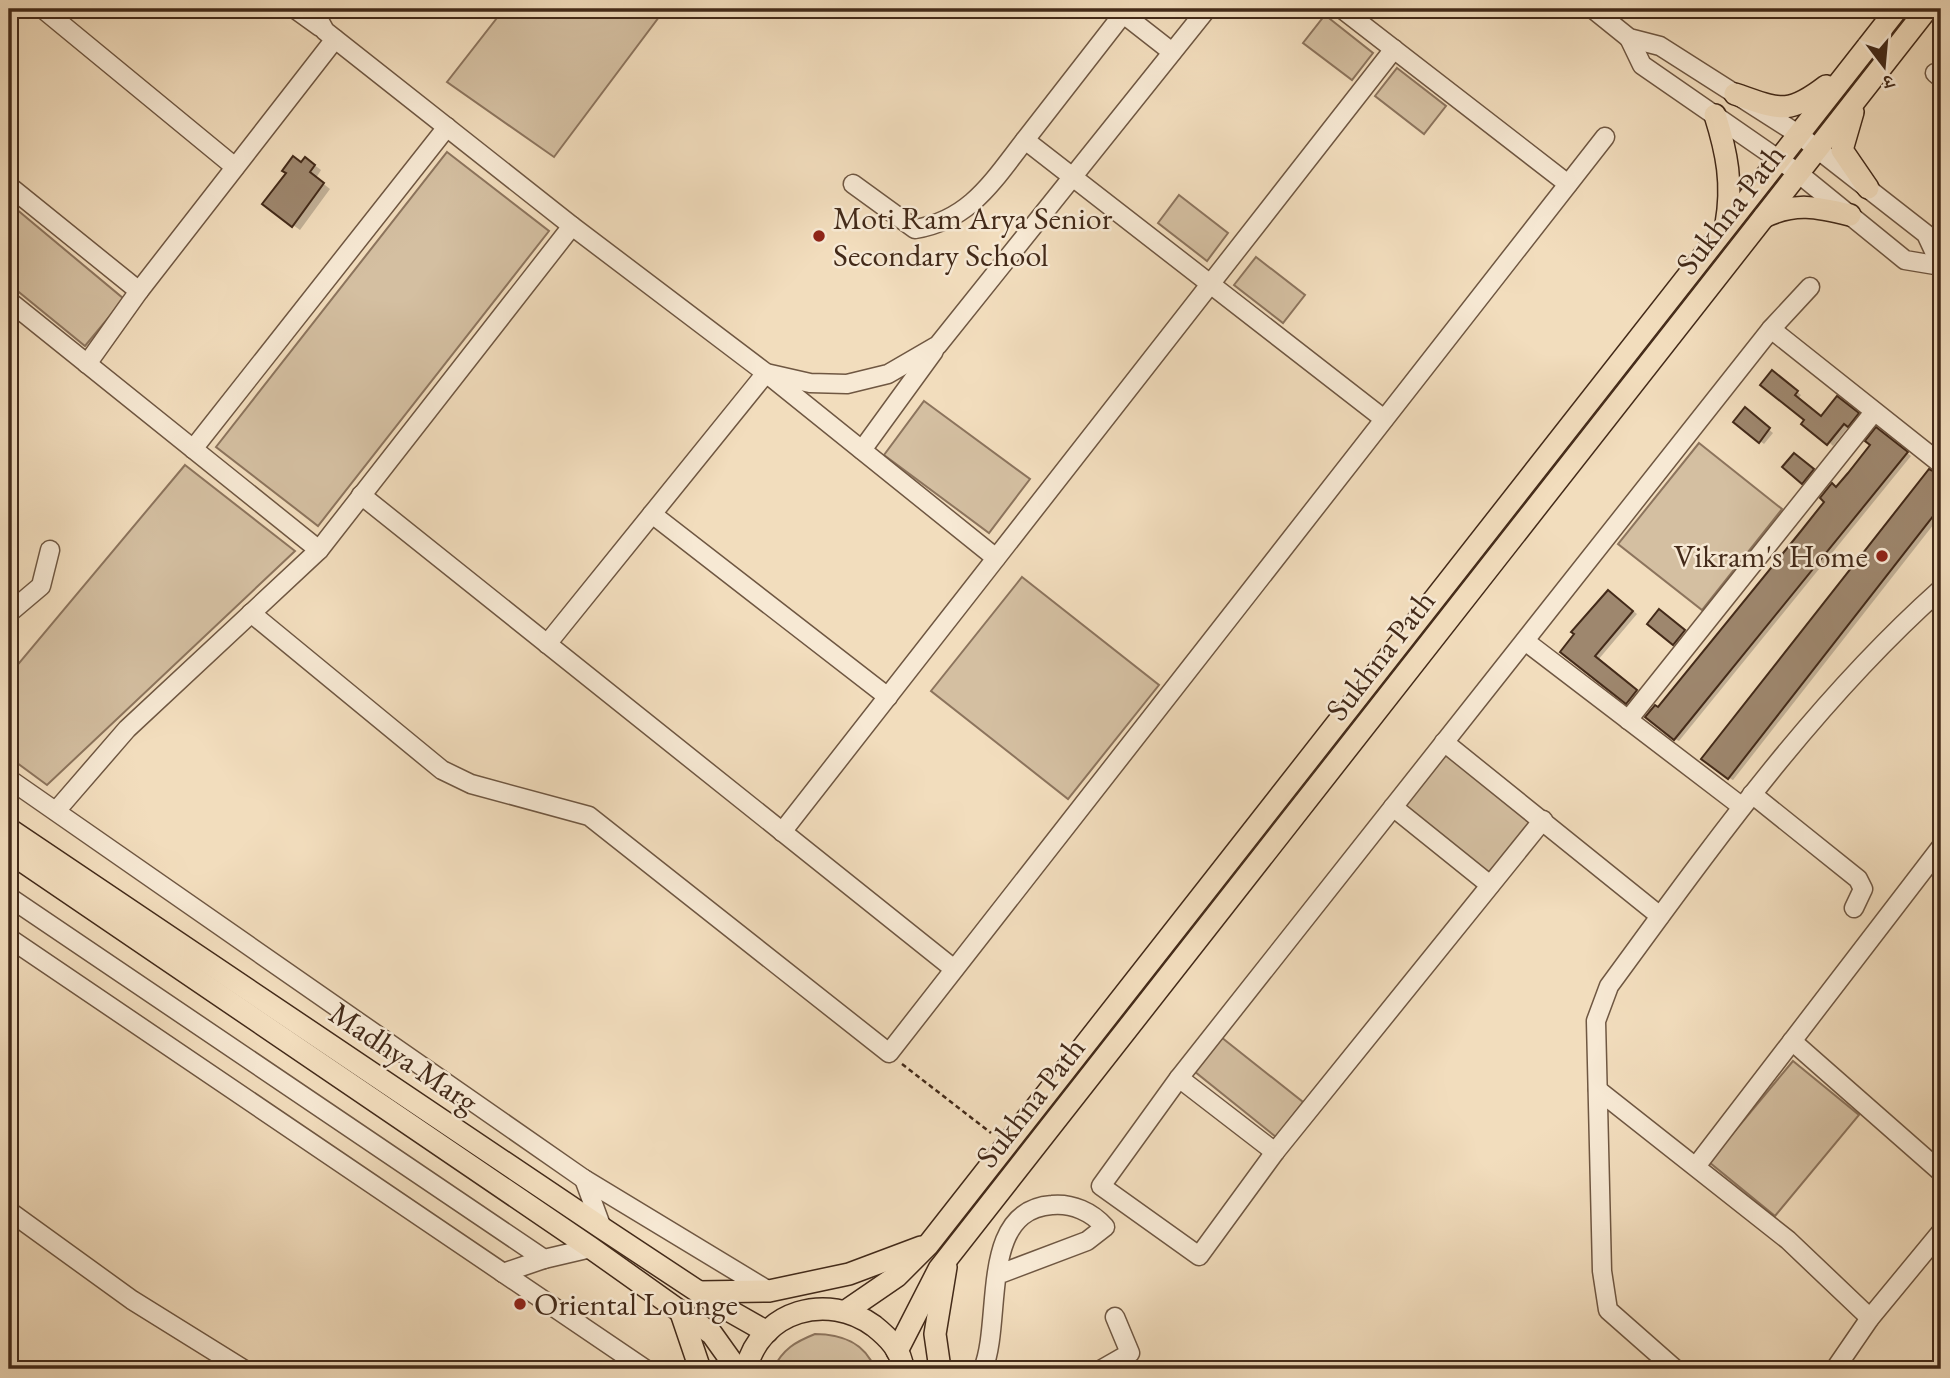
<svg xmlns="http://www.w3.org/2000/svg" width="1950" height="1378" viewBox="0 0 1950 1378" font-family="'EB Garamond','Noto Serif Devanagari',serif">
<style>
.green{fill:#d4bfa1;stroke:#8c745d;stroke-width:2}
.shadow{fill:#0003}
.building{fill:#9e876e;stroke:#432a19;stroke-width:2}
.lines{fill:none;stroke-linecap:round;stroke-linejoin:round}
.minor-casing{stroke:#6f5742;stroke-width:21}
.major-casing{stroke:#432a19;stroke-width:24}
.path{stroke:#432a19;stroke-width:2.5;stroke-dasharray:5 3.5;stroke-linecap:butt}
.minor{stroke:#f7e9d4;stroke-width:18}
.major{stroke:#f2ddbd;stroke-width:21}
.poi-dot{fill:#8f2418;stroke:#f7e9d4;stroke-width:2.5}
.labels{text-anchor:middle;stroke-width:5;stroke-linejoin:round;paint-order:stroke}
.street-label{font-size:32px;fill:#432a19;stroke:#f7e9d4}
.poi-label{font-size:32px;fill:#432a19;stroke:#f7e9d4;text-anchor:start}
</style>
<rect width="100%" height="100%" fill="#f2ddbd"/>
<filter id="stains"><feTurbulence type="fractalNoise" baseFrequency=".00286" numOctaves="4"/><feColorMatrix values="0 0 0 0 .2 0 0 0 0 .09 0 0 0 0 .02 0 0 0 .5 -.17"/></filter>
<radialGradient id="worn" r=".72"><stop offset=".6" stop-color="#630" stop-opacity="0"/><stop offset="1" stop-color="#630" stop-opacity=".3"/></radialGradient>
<g class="green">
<polygon points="504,9 665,9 554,157 447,82"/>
<polygon points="1325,15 1373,53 1352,80 1303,43"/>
<polygon points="1397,68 1446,106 1424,134 1375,96"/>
<polygon points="447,152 549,231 318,526 216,447"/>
<polygon points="1179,195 1228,233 1207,261 1158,223"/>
<polygon points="9,203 124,299 85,346 9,284"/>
<polygon points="1256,257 1305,295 1283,323 1234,285"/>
<polygon points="924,401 1030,479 989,533 884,455"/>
<polygon points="1699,443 1782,509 1702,610 1618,544"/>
<polygon points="185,465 295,551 47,785 9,757 9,675"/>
<polygon points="1022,577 1159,685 1068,799 931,691"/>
<polygon points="1445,751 1532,822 1489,875 1402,804"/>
<polygon points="1221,1037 1303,1102 1276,1137 1194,1071"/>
<polygon points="1793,1061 1859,1115 1775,1216 1709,1162"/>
<path d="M 815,1334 C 841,1334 865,1343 875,1369 L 773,1369 C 783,1349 795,1342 815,1334 Z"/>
</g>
<g class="shadow">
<polygon points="302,163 313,164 321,170 316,178 330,189 300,230 293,225"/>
<polygon points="1777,375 1801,395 1798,399 1822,418 1842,401 1862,417 1853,428 1849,426 1833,446 1807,420"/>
<polygon points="1748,413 1773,433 1764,444 1760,441"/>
<polygon points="1881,432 1911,456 1679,741 1675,739 1659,709"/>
<polygon points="1799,458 1817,473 1808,485 1803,482"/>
<polygon points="1939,477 1941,477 1941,515 1733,780 1729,778"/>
<polygon points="1613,594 1637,614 1598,660 1641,694 1632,705 1562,652"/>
<polygon points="1664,614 1689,634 1679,646 1674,643"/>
</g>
<g class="building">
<polygon points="293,156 301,162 305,157 315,165 310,172 324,183 292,227 262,204 286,173 282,171"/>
<polygon points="1772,370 1798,391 1795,395 1821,416 1837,396 1859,413 1848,427 1844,424 1827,445 1801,424 1804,420 1760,385"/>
<polygon points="1745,407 1770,428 1759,443 1733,422"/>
<polygon points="1876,427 1908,452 1674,740 1645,717 1655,705 1658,707 1801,531 1824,502 1820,498 1832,483 1836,487 1848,473 1870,445 1865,441"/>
<polygon points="1794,453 1814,469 1802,484 1782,467"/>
<polygon points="1929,469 1941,475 1941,506 1728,779 1701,759"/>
<polygon points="1608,590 1633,611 1595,656 1637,690 1626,704 1560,652 1574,634 1571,632"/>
<polygon points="1659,609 1685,630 1673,645 1647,624"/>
</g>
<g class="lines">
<g class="minor-casing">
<g id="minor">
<polyline points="43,9 235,167"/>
<polyline points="295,9 320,27"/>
<polyline points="313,9 325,31 572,226 766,373 810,383 847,384 888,374 938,345 1207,9"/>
<polyline points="1117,9 1172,52"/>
<polyline points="1342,9 1568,184"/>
<polyline points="1593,9 1629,38 1660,46 1798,134 1926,234 1941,266"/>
<polyline points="1123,14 1025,140 1384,419"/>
<polyline points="1629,38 1642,65 1798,173 1905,260 1941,266"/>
<polyline points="1935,73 1941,78"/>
<path d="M 853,184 L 915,229 C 970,220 993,181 1025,140"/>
<polyline points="9,186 139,291 87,364"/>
<polyline points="139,291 335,39"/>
<polyline points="9,301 319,550"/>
<polyline points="1771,329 1941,464"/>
<polyline points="193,449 447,127"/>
<polyline points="862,450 934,351"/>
<polyline points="361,495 954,969"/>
<polyline points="652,514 888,697"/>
<polyline points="9,613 41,586 50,550"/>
<polyline points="251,613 442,770 471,784 589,816 889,1053 1605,137"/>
<polyline points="1525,641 1741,806"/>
<polyline points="547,644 766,373 996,558"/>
<polyline points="1628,720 1874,412"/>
<polyline points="1444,742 1660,916"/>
<polyline points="9,779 584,1179 769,1291"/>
<polyline points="1752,794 1858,879 1863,889 1854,908"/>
<polyline points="1393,807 1490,885"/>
<polyline points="56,811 127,729 319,550 572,226"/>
<polyline points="1543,820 1275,1152 1199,1256 1101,1186 1179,1078 1771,329 1810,287"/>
<polyline points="782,832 1394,49"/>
<polyline points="9,897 544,1259 591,1248"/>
<polyline points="9,938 645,1369"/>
<polyline points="1792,1041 1941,1172"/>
<polyline points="1179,1078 1275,1152"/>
<polyline points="1598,1090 1788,1240 1870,1318"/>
<polyline points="1697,1165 1941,847"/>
<polyline points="584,1179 602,1228"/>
<polyline points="9,1211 132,1300 243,1369"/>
<polyline points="503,1273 544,1259"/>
<path d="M 983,1369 C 1003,1320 978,1210 1052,1205 C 1072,1203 1092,1212 1105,1227 L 1087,1241 L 997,1275"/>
<polyline points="1102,1369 1130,1353 1115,1317"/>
<path d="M 1675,1369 L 1608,1310 L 1602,1271 L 1596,1021 L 1609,986 C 1711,847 1812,704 1941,589"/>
<polyline points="1835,1369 1870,1318 1941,1232"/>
</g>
</g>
<g class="major-casing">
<g id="major">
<path d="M 1735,94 C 1779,109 1787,116 1826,86"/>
<polyline points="1853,112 1842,150 1868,188"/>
<path d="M 1715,115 C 1727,153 1733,184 1726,224"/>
<path d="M 1764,217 C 1795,202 1817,207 1850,215"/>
<polyline points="9,829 602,1228 714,1302 767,1332"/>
<polyline points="9,852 591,1248 712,1334 737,1369"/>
<polyline points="699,1292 769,1291 849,1274 921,1247"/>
<polyline points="846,1311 897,1276 928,1245 1897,9"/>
<polyline points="681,1313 700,1369"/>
<polyline points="897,1351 939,1269 1927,9"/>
<path d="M 746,1369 C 761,1310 828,1292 874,1326 C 889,1338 901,1350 903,1369"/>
<polyline points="940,1369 935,1334 946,1267"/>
</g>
</g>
<polyline class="path" points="902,1064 991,1133"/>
<use href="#minor" class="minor"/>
<use href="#major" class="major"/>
</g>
<g class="poi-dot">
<circle cx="819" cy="236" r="7"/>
<circle cx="1882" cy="556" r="7"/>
<circle cx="520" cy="1304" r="7"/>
</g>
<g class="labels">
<g class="street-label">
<text transform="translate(1730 209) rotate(-52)" y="11">Sukhna Path</text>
<text transform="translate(1380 655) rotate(-52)" y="11">Sukhna Path</text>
<text transform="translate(404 1057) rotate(34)" y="11">Madhya Marg</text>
<text transform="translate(1030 1102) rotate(-52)" y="11">Sukhna Path</text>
</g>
<g class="poi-label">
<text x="833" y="229">Moti Ram Arya Senior<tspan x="833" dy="37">Secondary School</tspan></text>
<text x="1868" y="567" text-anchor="end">Vikram's Home</text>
<text x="534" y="1315">Oriental Lounge</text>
</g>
</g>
<rect width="1950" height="1378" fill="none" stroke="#f2ddbd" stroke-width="35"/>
<rect x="10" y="10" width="1929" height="1357" fill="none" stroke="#432a19" stroke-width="3.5"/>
<rect x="18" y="18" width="1915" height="1343" fill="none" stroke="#432a19" stroke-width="2"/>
<g transform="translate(1884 66) rotate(164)" stroke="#f7e9d4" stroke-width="5" paint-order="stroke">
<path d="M0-5L12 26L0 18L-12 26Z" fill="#432a19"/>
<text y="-10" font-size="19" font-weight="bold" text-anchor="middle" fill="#432a19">उ</text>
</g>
<rect width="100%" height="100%" filter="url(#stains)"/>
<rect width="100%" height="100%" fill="url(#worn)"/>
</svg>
